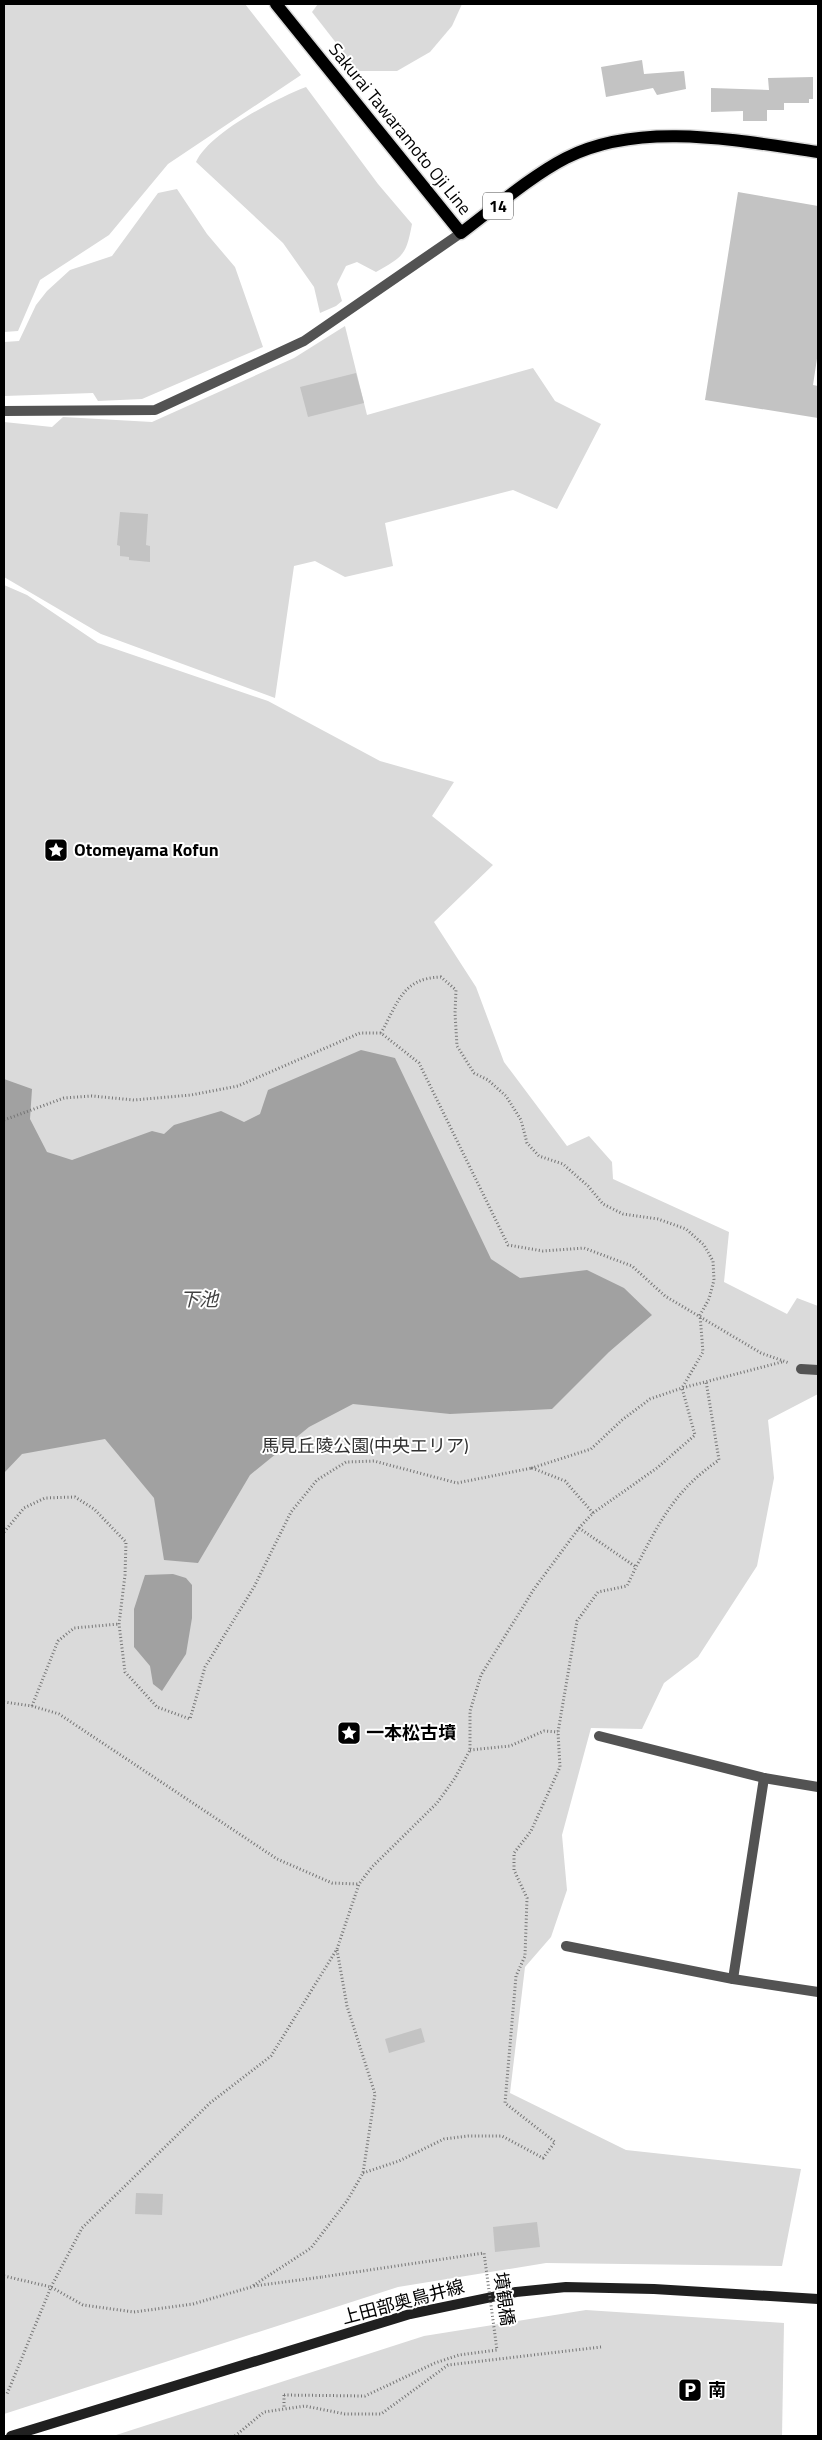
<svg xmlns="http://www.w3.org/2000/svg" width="822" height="2440" viewBox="0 0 822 2440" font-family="'Titillium Web','Noto Sans JP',sans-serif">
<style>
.green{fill:#dadada}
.water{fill:#a1a1a1}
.building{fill:#c3c3c3}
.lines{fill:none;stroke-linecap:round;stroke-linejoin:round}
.primary-casing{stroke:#dbdbdb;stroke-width:15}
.path{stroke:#757575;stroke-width:3;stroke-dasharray:1 2.5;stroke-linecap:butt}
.street{stroke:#535353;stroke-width:10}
.secondary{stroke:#202020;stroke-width:10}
.primary{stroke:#000;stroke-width:12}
.path-bridge{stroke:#757575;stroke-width:3;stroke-dasharray:1 2.5;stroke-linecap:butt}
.labels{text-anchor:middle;stroke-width:4;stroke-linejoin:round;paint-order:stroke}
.shield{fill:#fff;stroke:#4c4c4c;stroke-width:1}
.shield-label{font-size:16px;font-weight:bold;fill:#000}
.street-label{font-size:18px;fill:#000;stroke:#fff}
.poi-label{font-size:18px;font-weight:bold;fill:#000;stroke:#fff;text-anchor:start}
.park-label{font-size:18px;fill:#313131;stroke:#fff}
.water-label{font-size:19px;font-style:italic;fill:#424242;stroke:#fff}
</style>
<rect width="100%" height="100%" fill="#fff"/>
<g class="green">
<polygon points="4,4 245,4 301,75 168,164 109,235 40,280 18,331 4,332"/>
<polygon points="318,4 462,4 452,26 430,52 397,71 358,71 312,12"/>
<path d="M 306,87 L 378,184 L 412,224 C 406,255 404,256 376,272 L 357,262 L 346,266 L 337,284 L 342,301 L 336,306 L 320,313 L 314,287 L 283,243 L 196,162 C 210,132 275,99 306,87 Z"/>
<polygon points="177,189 207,234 235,267 263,347 142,399 98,401 93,393 4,396 4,342 19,341 36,305 47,291 70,270 112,256 158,193"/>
<polygon points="345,326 367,415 533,368 555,401 601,424 557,509 513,490 385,523 393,566 345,577 315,561 294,566 275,698 101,634 4,577 4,422 52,427 63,417 152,422 294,358"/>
<polygon points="4,585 27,595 98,643 268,701 380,761 454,782 432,816 493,865 434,922 476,987 504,1062 567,1146 589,1136 612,1162 613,1179 729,1232 724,1282 787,1314 797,1298 818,1306 818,1394 768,1420 774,1478 757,1566 698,1657 664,1683 642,1729 591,1728 562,1835 567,1890 551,1937 525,1967 510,2093 626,2150 801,2169 782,2266 546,2263 398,2287 4,2414"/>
<polygon points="586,2310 784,2323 782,2436 113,2436 424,2336"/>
</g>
<g class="water">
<polygon points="361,1050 395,1058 491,1259 520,1278 587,1270 624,1288 652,1315 609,1352 552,1409 450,1414 353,1404 309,1427 250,1475 198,1563 164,1560 154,1498 105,1439 22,1454 4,1473 4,1079 32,1089 30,1119 47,1152 72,1160 152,1131 164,1134 174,1125 221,1111 244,1122 260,1114 268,1090"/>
<polygon points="173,1574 186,1578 192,1585 192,1618 186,1654 162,1691 153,1684 150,1666 134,1647 134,1609 145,1575"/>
</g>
<g class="building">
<polygon points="642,60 644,74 684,71 686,89 657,95 653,88 606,97 601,67"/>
<polygon points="813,77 813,99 809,99 809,103 784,103 784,110 767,110 767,121 743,121 743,111 711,112 711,88 769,90 768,78"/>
<polygon points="738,192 818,206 818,352 813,385 818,386 818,418 705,400"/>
<polygon points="356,373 364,403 308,417 300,387"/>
<polygon points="120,512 148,514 146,545 150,546 150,562 129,560 129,557 120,556 120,546 117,545"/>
<polygon points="421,2028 425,2042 389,2053 385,2039"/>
<polygon points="136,2193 163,2194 162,2215 135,2214"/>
<polygon points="537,2222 540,2247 495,2252 493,2227"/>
</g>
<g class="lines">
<g class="primary-casing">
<path id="primary" d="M 276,4 L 461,233 C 493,209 531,176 566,158 C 640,120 740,141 818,152"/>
</g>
<g class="path">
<polyline points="4,1120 64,1098 92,1096 134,1100 191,1095 238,1086 360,1033 381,1033 419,1063 508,1245 543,1251 584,1248 632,1266 665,1296 761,1353 789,1363"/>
<polyline points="593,1513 565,1481 532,1468 591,1449 622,1420 650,1399 682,1388 782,1362"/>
<path d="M 579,1528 L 636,1567 C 660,1521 675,1490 719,1460 L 706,1381"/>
<polyline points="4,1532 24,1508 45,1498 75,1497 94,1509 126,1542 125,1575 119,1624 125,1672 157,1707 190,1719 205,1667 254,1587 291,1512 317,1480 346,1462 374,1461 457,1483 532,1468"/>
<polyline points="4,1702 32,1706 59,1714 277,1859 332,1883 359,1884"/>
<polyline points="32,1706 58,1641 74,1628 119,1624"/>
<polyline points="470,1750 510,1746 544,1731 558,1732"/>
<polyline points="363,2173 399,2161 444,2139 468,2136 502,2136 543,2158 555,2142 505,2103 516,1976 525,1956 527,1898 514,1870 514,1853 531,1831 560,1767 558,1732 577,1621 598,1592 627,1586 636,1567"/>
<polyline points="4,2276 51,2287 83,2305 134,2312 193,2304 251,2287 311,2248 347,2201 363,2173 375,2094 347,2006 337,1950"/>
<polyline points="254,2286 322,2277"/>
<path d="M 4,2394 L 7,2394 L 51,2287 L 82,2228 L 210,2103 L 271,2056 L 337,1949 L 359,1884 L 372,1867 L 437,1803 L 455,1778 L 470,1750 L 470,1711 L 481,1675 L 534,1589 L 579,1528 L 593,1513 L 657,1468 L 695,1435 L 682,1388 L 703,1352 L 700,1315 L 709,1299 L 714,1280 L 713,1261 L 704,1245 L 686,1229 L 658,1219 L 623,1214 L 603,1204 L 588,1186 L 563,1164 L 539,1156 L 527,1143 L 521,1120 L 506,1096 L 488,1080 L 474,1073 L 457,1046 L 455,1013 L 456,990 L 441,977 C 402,978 398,1003 381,1033"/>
<polyline points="284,2395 284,2409"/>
<polyline points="235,2436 264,2412 305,2406 345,2414 381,2414 448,2365 601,2347"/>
</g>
<g class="street">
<polyline points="4,411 155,410 304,341 461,233"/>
<polyline points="801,1369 818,1370"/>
<polyline points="599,1736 764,1778 818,1787"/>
<polyline points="566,1946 733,1979 818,1992"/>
<polyline points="733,1979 764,1778"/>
</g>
<polyline class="secondary" points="11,2436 410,2314 516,2292 566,2287 654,2289 818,2299"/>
<use href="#primary" class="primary"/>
<polyline class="path-bridge" points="284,2395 365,2396 435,2363 459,2355 497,2350 484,2253 322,2277"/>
</g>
<defs>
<g id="sight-square" transform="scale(1.25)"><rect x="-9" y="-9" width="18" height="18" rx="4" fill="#000" stroke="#fff"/><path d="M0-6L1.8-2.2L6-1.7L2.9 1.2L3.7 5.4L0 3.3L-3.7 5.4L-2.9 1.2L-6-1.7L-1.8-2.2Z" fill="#fff"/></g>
<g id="parking-square" transform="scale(1.25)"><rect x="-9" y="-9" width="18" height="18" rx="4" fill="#000" stroke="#fff"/><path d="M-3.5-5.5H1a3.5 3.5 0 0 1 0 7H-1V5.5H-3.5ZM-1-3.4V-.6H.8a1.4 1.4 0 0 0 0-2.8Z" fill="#fff"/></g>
</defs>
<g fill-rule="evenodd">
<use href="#sight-square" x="56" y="850"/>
<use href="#sight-square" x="349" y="1733"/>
<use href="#parking-square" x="690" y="2390"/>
</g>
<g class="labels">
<rect class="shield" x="483" y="192.5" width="30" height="27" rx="4"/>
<g class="shield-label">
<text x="498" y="212">14</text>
</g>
<g class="street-label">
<text transform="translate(400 129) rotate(51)" y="6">Sakurai Tawaramoto Oji Line</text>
<text transform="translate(504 2299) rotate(82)" y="6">墳観橋</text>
<text transform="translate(403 2302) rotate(-15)" y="6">上田部奥鳥井線</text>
</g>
<g class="poi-label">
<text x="74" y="856">Otomeyama Kofun</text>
<text x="366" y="1739">一本松古墳</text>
<text x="708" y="2396">南</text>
</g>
<g class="park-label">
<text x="365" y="1452">馬見丘陵公園(中央エリア)</text>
</g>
<g class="water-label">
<text x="199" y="1306">下池</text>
</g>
</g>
<rect width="822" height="2440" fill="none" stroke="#000000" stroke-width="10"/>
</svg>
